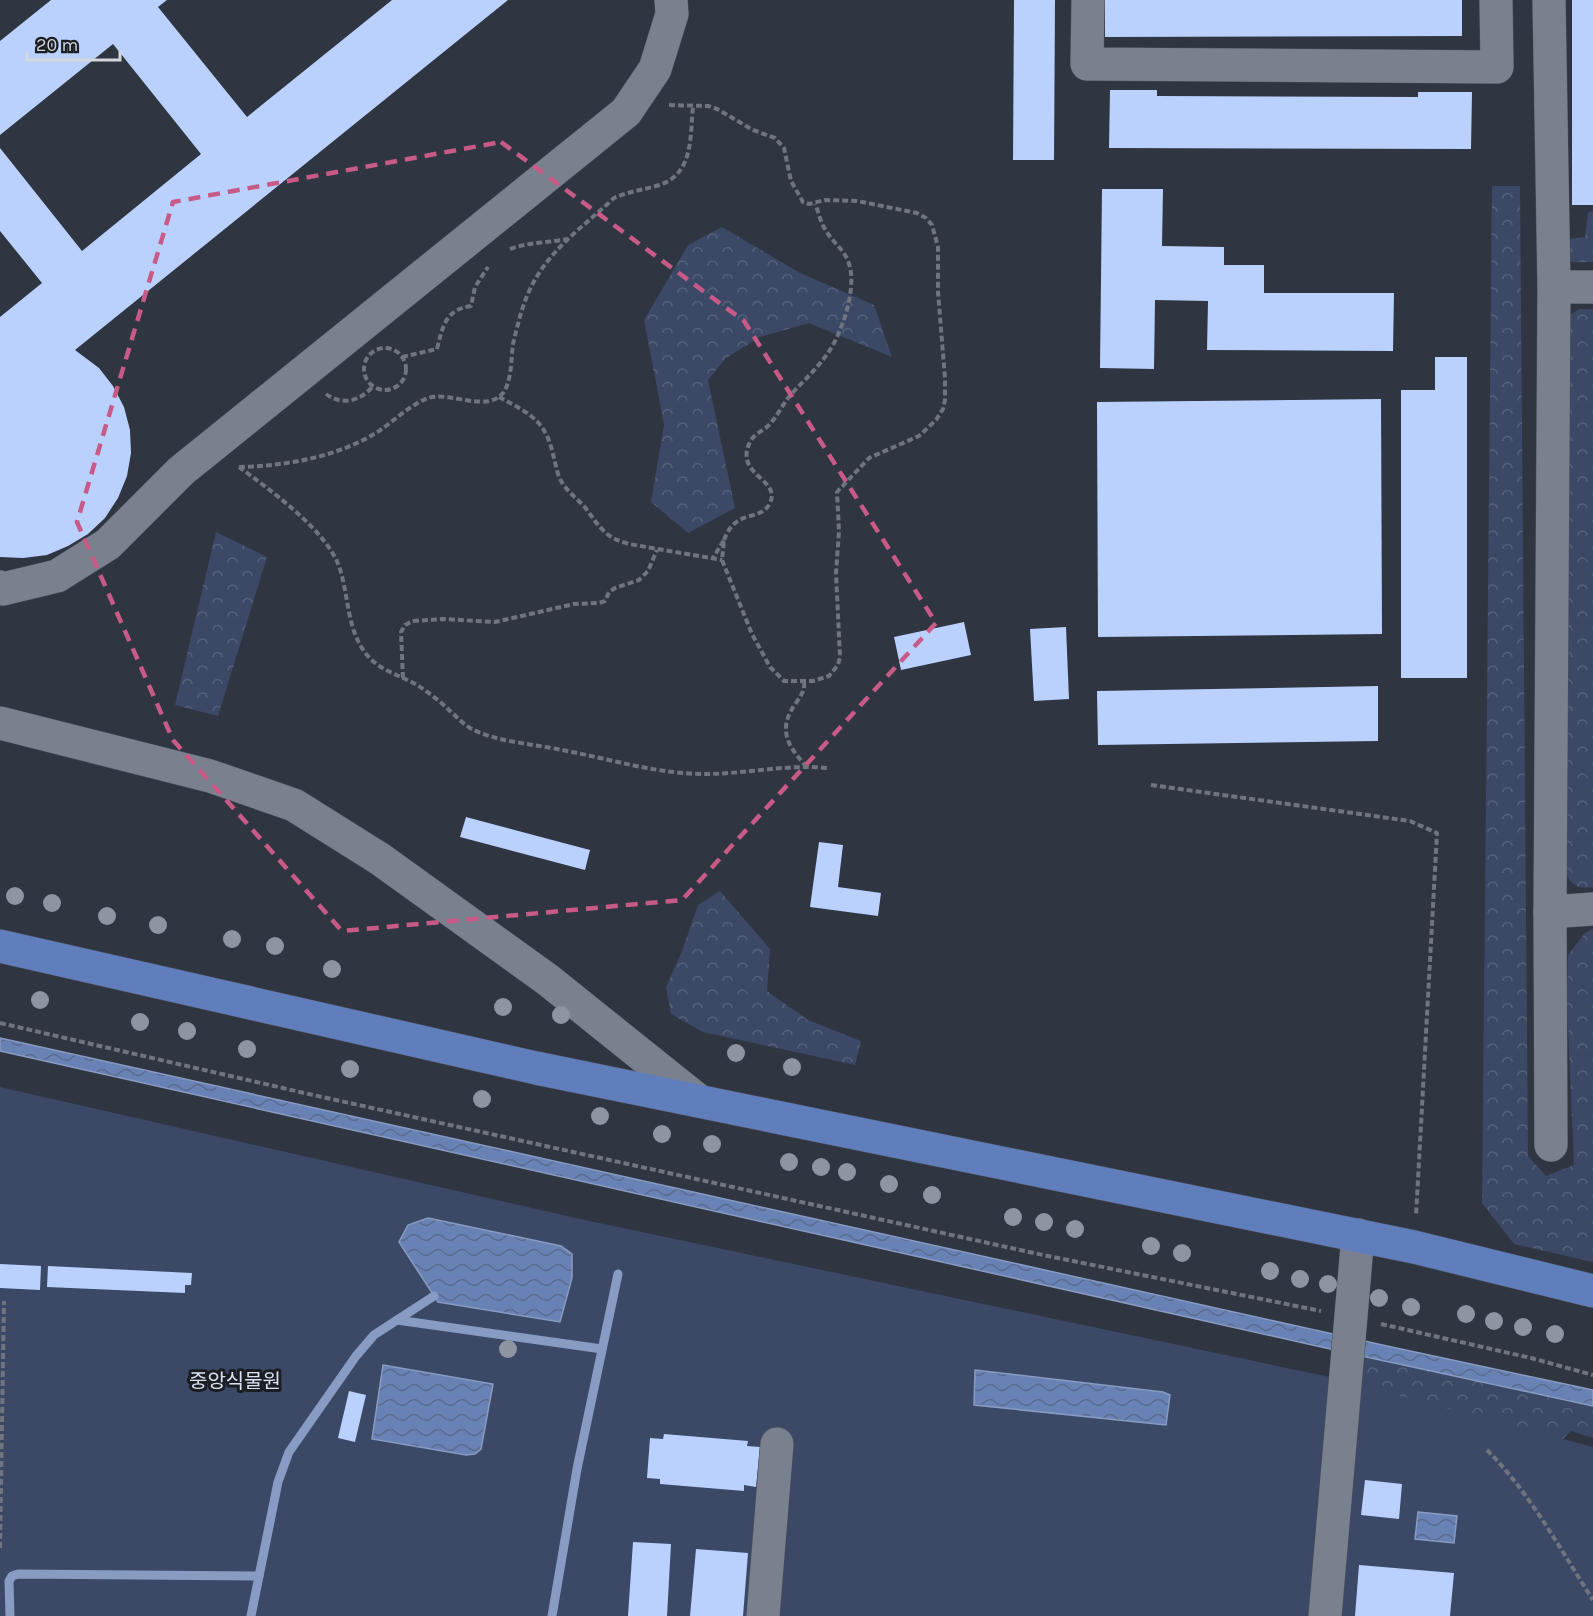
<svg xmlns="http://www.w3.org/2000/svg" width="1593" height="1616" viewBox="0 0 1593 1616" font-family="Karla,'Noto Sans KR',sans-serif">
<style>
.forest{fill:url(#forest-crowns)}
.garden{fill:#3b4966}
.water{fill:url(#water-waves);stroke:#889bc2;stroke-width:1.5}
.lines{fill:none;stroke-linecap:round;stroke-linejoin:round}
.stream{stroke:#889bc2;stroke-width:9}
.building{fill:#bad1fe}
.minor-casing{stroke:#4b505a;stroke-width:34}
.major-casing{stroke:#4b505a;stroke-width:34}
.path{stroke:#6f747e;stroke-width:4;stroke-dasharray:6 3;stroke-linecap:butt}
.minor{stroke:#7a818e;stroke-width:33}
.major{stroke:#617ebc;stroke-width:33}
.tree{fill:#8d94a2}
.marked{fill:none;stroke:#c85a88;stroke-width:4.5;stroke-dasharray:12 8;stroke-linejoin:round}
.labels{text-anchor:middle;stroke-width:6;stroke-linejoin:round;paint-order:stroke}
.park-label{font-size:20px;fill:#dae2f2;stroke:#1a1d22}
</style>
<defs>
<pattern id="forest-crowns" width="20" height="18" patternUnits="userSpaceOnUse" patternTransform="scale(1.5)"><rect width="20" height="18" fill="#3b4966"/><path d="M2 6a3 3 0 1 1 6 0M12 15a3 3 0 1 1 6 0" fill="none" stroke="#56627b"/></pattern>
<pattern id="water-waves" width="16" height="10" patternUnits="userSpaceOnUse" patternTransform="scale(1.5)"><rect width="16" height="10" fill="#6982b6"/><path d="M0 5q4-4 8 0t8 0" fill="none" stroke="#5a6b8d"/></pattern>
</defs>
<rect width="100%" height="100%" fill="#2f3541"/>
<g class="forest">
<polygon points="1492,186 1520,186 1528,1156 1546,1176 1574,1165 1567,1003 1568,955 1585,933 1593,929 1593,1262 1514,1244 1482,1203"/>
<polygon points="1593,211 1593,262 1572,262 1561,250 1562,240 1585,237 1588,212"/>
<polygon points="722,227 800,273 874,305 892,357 809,323 760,337 726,358 708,380 735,508 688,533 651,502 664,425 644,320 688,245"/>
<path d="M 1579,309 L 1593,309 L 1593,887 C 1579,889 1573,887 1566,874 L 1561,321 Z"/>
<polygon points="216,532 267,557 218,716 175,705"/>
<polygon points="720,891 770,949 767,991 808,1020 861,1041 855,1065 703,1032 671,1014 666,987 682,951 698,905"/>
<polygon points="1357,1355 1593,1406 1593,1438 1571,1431 1557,1445 1357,1393"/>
</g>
<polygon class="garden" points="0,1087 585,1220 1325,1376 1593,1447 1593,1616 0,1616"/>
<g class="water">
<polygon points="0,1038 1387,1346 1593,1390 1593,1406 1357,1355 0,1051"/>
<polygon points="428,1218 561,1246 572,1254 572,1278 560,1322 438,1302 399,1242 408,1225"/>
<polygon points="383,1365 493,1384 481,1449 475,1454 466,1455 372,1439"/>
<polygon points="975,1370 1163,1392 1170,1395 1166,1425 974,1405"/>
<polygon points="1418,1512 1457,1516 1454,1543 1415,1539"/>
</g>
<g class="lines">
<g class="stream">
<polyline points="397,1320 602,1349"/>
<polyline points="10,1616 9,1581 12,1576 18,1574 259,1576"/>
<polyline points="251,1616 278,1482 289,1452 356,1356 374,1335 434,1296"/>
<polyline points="552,1616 577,1469 618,1274"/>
</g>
</g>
<g class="building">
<polygon points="51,0 167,0 158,7 247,117 392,0 508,0 75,350 99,368 113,386 124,407 130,430 131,453 127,476 118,498 105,518 88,534 68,546 47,555 23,558 0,557 0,317 42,283 0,231 0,148 82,251 201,154 113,44 0,135 0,41"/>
<polygon points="1014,0 1055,0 1054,160 1013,160"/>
<polygon points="1105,0 1462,0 1462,36 1105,37"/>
<rect x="1572" y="0" width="21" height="205"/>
<polygon points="1110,90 1157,90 1157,96 1418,97 1418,92 1472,92 1471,149 1109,148"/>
<polygon points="1102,189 1163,189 1162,246 1224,247 1224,265 1264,265 1264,293 1394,293 1393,351 1207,350 1208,301 1155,300 1154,369 1100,368"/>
<polygon points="1435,357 1467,357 1467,678 1401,678 1401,390 1435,390"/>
<polygon points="1381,399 1382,634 1098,637 1097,402"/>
<polygon points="964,622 971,655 901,670 894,637"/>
<polygon points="1066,627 1069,699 1034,701 1030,629"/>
<polygon points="1378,686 1378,741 1098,745 1097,691"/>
<polygon points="466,817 590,850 585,870 460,837"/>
<polygon points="819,842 843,845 838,887 881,893 878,916 810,907"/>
<polygon points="0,1264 41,1266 40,1290 0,1288"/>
<polygon points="48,1266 192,1273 191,1285 185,1285 185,1293 47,1287"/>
<polygon points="349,1391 366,1395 355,1442 338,1438"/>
<polygon points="664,1434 748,1441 747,1446 760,1447 756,1487 744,1485 744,1491 660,1484 660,1479 647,1478 650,1438 663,1439"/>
<polygon points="1365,1480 1402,1484 1399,1519 1361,1515"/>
<polygon points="633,1542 671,1544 667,1616 628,1616"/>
<polygon points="696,1549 748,1553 743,1616 690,1616"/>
<polygon points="1359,1565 1454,1573 1450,1616 1355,1616"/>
</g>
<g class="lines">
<g class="minor-casing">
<g id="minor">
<polyline points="1088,0 1087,64 1497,67 1496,0"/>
<polyline points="1549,0 1554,287 1550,912 1593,909"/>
<polyline points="1554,287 1593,287"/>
<polyline points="0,587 3,589 57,576 108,544 181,471 626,112 655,69 672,14 671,0"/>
<polyline points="0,723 210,776 294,805 380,859 548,980 699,1101"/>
<polyline points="1550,912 1551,1145"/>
<polyline points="763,1616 777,1444"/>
<polyline points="1325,1616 1358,1235"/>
</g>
</g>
<g class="major-casing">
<polyline id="major" points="0,946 536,1068 1414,1247 1593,1291"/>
</g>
<g class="path">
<polyline points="669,105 708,106 717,109 753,130 775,138 784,148 791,181 803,202 809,204 825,200 857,201 917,213 926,218 932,225 938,247 938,292 945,378 945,400 943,409 936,420 919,436 869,458 837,492 839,531 836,573 840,657 838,665 829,676 813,681 784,681 770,667 752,634 722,560 724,540 713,558"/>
<path d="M 510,249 C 528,242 548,243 567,239"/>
<circle cx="385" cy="369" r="21"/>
<path d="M 402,357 L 437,349 C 443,326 445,310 471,306 L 475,287 L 488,267"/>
<path d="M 326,394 C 342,406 361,401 373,386"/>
<path d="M 499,397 C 514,405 531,413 541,426 C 552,441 553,457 558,474 C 563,490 578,498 587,510 C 593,518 597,525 605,532 C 612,539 620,541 629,544 L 722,560"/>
<path d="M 239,467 C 270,490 328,531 340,569 C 349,598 347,631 367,655 C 380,671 400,675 417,685 C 428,692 440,701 449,710 C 456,716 462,723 470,728 C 495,742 534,744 562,750 C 610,759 657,774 705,774 C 746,774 786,764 828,768"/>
<path d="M 239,467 C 285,466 339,457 379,431 C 395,420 410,405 428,398 C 449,391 487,413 503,393 C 512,381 511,358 513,344 C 517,328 521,310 527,296 C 545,252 581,229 614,198 C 629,191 644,190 659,185 C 694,174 690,136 693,106"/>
<path d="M 724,540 C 736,508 758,522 769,505 C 784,479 733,476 750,442 C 754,433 764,431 770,424 C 777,416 782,406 788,398 C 800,384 814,372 825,357 C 841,337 856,292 850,267 C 845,248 833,244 825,229 C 820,222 819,212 815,204"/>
<polyline points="403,678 401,632 405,625 413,621 443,619 495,622 574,604 599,603 605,601 609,592 615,588 639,580 648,571 657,550"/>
<path d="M 804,682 C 805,691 801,695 796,703 C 778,728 786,744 805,765"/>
<polyline points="1151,785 1410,821 1437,833 1416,1216"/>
<polyline points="0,1023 313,1095 1043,1255 1321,1311"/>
<polyline points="1381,1324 1531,1358 1593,1375"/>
<path d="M 1487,1450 C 1530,1493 1560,1549 1593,1600"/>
<polyline points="0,1548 4,1301"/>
</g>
<use href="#minor" class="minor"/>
<use href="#major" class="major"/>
</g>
<g class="tree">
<circle cx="15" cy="896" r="9"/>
<circle cx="52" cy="903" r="9"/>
<circle cx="107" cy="916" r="9"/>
<circle cx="158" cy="925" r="9"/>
<circle cx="232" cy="939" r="9"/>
<circle cx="275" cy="946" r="9"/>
<circle cx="332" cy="969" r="9"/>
<circle cx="40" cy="1000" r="9"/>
<circle cx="503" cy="1007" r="9"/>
<circle cx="561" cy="1015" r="9"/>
<circle cx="140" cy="1022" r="9"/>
<circle cx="187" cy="1031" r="9"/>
<circle cx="247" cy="1049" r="9"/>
<circle cx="736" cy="1053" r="9"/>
<circle cx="792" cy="1067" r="9"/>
<circle cx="350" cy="1069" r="9"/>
<circle cx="482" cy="1099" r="9"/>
<circle cx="600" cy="1116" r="9"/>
<circle cx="662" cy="1134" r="9"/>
<circle cx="712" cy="1144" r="9"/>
<circle cx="789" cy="1162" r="9"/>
<circle cx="821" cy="1167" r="9"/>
<circle cx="847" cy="1172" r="9"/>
<circle cx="889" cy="1184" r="9"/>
<circle cx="932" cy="1195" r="9"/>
<circle cx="1013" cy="1217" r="9"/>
<circle cx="1044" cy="1222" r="9"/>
<circle cx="1075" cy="1229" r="9"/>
<circle cx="1151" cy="1246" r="9"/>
<circle cx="1182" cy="1253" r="9"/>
<circle cx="1270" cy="1271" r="9"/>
<circle cx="1300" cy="1279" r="9"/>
<circle cx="1328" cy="1284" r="9"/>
<circle cx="1379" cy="1298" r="9"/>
<circle cx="1411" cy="1307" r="9"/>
<circle cx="1466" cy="1314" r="9"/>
<circle cx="1494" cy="1321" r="9"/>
<circle cx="1523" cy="1327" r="9"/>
<circle cx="1555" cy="1334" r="9"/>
<circle cx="508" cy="1349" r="9"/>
</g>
<path class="marked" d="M 501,142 L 744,321 L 936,623 L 682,900 L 342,931 L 173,740 L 77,522 L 173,202 Z"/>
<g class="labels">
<g class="park-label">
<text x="235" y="1388">중앙식물원</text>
</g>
</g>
<path d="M27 51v9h93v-9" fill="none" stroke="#d2d6dd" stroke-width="3"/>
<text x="36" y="51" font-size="18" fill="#d2d6dd" stroke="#1a1d22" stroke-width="4.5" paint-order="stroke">20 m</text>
</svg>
